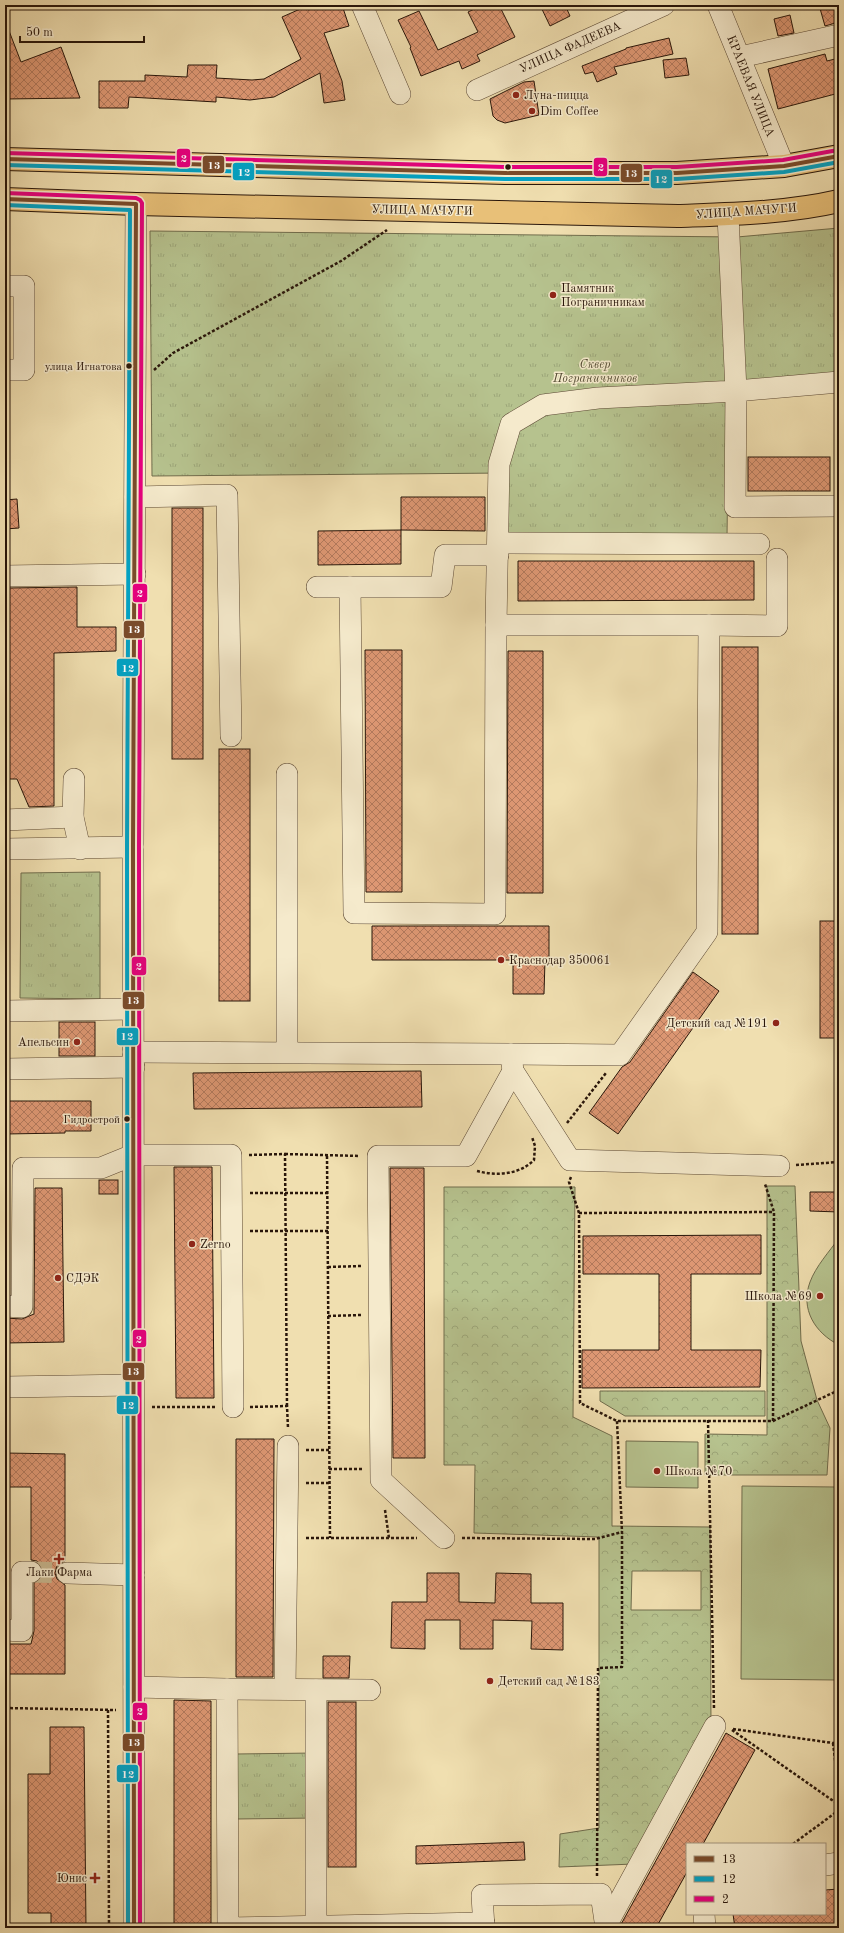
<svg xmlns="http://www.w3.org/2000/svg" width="844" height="1933" viewBox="0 0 844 1933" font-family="'Old Standard TT',serif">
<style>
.grass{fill:#b6c28e;stroke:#706c4c}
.forest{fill:url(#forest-crowns);stroke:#706c4c;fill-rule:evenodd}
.park{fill:url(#park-tufts);stroke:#706c4c}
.building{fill:url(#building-cross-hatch);stroke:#29160a}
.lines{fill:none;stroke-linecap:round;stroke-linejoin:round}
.minor-tunnel{stroke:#c8b78f;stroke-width:21;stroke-dasharray:21 10;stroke-linecap:butt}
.minor-casing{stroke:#5b4834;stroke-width:22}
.major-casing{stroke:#29160a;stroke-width:24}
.path{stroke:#29160a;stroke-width:2.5;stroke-dasharray:3 2;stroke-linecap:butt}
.minor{stroke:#f5eacc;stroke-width:21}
.major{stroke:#e8c078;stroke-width:22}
.bus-1-casing{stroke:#f5eacc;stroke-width:7}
.bus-2-casing{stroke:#f5eacc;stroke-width:7}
.bus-3-casing{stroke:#f5eacc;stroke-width:7}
.bus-1{stroke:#7a4b2a;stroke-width:4}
.bus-2{stroke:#02a2c4;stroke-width:4}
.bus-3{stroke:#e5007d;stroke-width:4}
.poi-dot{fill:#8f2418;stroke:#f5eacc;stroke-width:1.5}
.bus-dot{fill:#29160a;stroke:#f5eacc;stroke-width:1.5}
.labels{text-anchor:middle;stroke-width:3;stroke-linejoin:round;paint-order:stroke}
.bus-label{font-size:11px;fill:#29160a;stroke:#f5eacc;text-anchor:end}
.street-label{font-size:12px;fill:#29160a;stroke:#f5eacc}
.poi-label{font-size:12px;fill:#29160a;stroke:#f5eacc;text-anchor:start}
.park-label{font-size:12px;font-style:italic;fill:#534a32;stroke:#f5eacc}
.line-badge{stroke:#f5eacc;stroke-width:1.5}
.badge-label{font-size:11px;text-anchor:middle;font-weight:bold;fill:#fff}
</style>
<defs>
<pattern id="forest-crowns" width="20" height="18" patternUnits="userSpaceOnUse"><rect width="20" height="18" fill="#b6c28e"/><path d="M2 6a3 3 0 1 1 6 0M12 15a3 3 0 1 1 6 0" fill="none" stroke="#9ca679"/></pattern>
<pattern id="park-tufts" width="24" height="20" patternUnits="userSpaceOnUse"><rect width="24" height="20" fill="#b6c28e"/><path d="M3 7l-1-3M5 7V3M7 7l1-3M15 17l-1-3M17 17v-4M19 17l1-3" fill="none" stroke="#9ca679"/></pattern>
<pattern id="building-cross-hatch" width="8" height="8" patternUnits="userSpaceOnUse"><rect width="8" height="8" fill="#dd9773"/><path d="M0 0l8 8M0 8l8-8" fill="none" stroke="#b37a5d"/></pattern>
</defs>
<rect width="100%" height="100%" fill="#f0dfb0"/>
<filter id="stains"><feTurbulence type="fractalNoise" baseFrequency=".005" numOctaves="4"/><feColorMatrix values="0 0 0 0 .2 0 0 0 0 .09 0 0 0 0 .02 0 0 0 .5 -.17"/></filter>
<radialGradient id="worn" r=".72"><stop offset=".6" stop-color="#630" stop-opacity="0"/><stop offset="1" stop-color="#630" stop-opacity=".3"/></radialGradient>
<g class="grass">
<path d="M 839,1238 L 839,1345 C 815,1333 800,1309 810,1282 C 816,1266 829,1252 839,1238 Z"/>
<polygon points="626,1441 698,1442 698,1488 626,1487"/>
<polygon points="742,1486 836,1487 836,1680 741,1679"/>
</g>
<g class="forest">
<polygon points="767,1186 795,1186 801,1341 817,1400 830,1428 827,1475 705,1475 705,1434 767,1435"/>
<path d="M 444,1187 L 575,1187 L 573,1417 L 612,1436 L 612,1526 L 710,1527 L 711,1725 L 634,1864 L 559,1867 L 560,1834 L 599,1828 L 599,1537 L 474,1533 L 475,1465 L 444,1465 ZM 632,1571 L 701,1571 L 701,1610 L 631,1610 Z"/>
<polygon points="600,1391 765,1391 765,1416 625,1416 600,1401"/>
</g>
<g class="park">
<polygon points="839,228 839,374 729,384 727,537 507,536 506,473 152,476 150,231 737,237"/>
<polygon points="100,872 100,999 20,998 21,873"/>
<polygon points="314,1753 315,1818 236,1819 235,1754"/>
</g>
<g class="building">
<polygon points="323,5 342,5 349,26 324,33 342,81 345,100 324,103 320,73 274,97 250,100 216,97 216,102 129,97 128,108 99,108 99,81 145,81 145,75 187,77 188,65 217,65 216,78 252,80 264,79 301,59 282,17 307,6 308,10"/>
<polygon points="483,5 499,5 515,37 477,55 480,61 462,69 459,61 421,76 410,48 411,47 398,20 419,11 438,50 478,32 468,12"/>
<polygon points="540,5 565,5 570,16 550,26"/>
<polygon points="819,5 839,5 839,22 825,26"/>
<polygon points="790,15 794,33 778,36 774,19"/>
<polygon points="6,23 21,62 61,47 80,98 5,99"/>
<polygon points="669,38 673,54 614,67 617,74 597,82 593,72 585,74 582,66 626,49 626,48"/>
<polygon points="825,54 827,61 839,58 839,93 778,109 768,69"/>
<polygon points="686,58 689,75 665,78 663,60"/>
<polygon points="534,81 539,115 505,123 497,120 493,116 490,99 524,82"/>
<rect x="748" y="457" width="82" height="34"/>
<polygon points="401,497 485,497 485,531 401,530"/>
<polygon points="17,499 19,528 5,529 5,500"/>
<rect x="172" y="508" width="31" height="251"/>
<polygon points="401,530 401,564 318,565 318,531"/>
<polygon points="518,561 754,561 754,600 518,601"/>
<polygon points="77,587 77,627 116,627 116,651 54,653 54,806 29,807 17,779 5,779 5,628 8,628 8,588"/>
<rect x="722" y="647" width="36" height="287"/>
<polygon points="365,650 402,650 402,892 366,892"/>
<polygon points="508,651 543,651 543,893 507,893"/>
<rect x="219" y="749" width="31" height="252"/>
<rect x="820" y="921" width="19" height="117"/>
<polygon points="372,926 549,926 549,960 545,960 544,994 513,994 513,960 372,960"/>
<polygon points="693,972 719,991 618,1134 589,1113 622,1067 630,1062"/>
<rect x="59" y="1022" width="36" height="34"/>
<polygon points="421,1071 422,1107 194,1109 193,1073"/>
<polygon points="5,1101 91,1101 91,1131 65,1131 65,1133 5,1134"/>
<polygon points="174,1167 212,1167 214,1398 176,1398"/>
<polygon points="390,1168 424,1168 425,1458 393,1458"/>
<rect x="99" y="1180" width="19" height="14"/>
<polygon points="35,1188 62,1188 64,1342 5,1343 5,1318 22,1319 34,1314"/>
<polygon points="810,1192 839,1192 839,1212 810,1211"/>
<polygon points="761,1235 761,1274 691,1274 691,1350 761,1350 760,1387 582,1388 582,1350 659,1350 659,1274 583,1274 583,1236"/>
<polygon points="236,1439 274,1439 273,1677 236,1677"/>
<polygon points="5,1453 65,1454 65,1561 57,1566 55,1573 57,1579 65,1585 65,1674 5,1674 5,1644 31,1644 34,1631 34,1583 41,1578 43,1572 41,1566 37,1561 31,1560 31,1487 5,1487"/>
<polygon points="427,1573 459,1573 459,1602 495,1603 496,1573 531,1574 531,1603 563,1603 563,1650 531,1649 532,1621 493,1620 493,1649 460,1649 460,1620 425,1620 425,1649 391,1648 392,1602 427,1602"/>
<polygon points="323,1656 350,1656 349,1678 323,1678"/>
<polygon points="174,1700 211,1701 211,1928 174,1928"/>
<rect x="328" y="1702" width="28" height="165"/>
<polygon points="50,1727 84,1727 86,1928 51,1928 51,1913 28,1913 28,1774 50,1774"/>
<polygon points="726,1733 755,1750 703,1844 687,1844 687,1872 656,1928 619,1928"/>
<polygon points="524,1842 525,1860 416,1864 416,1846"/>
<polygon points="839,1889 839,1928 735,1928 733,1914 825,1914 825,1890"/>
</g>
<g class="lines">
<polyline class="minor-tunnel" points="31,1572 67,1573"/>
<g class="minor-casing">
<g id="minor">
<polyline points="362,5 400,94"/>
<polyline points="718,5 784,166"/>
<polyline points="740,57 839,35"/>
<polyline points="477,90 664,5"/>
<polyline points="5,286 24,286 24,370 5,370"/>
<polyline points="839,382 736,391 735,507 839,506"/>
<polyline points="135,497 227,495 231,736"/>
<polyline points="498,543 759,544"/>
<polyline points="5,576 135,574"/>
<polyline points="317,587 441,587 445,555 498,555"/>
<polyline points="350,587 354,913 495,914 496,625 499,464 511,424 543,405 598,398 736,391 728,215"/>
<polyline points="496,625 709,625 707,932 620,1055 511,1054"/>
<polyline points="709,625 777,626 777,559"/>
<polyline points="74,779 73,817 80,849"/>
<polyline points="5,820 73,817"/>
<polyline points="5,849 133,847"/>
<polyline points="5,1011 133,1009"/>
<polyline points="133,1052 511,1054 513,1071 570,1160 779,1166"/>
<polyline points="287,1052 287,774"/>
<polyline points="5,1069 134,1067"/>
<polyline points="5,1306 22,1307 23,1168 101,1168 133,1155 231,1155 233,1407"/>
<polyline points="5,1387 133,1385"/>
<polyline points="444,1538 381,1480 378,1156 466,1156 513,1071"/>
<polyline points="67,1573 134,1575"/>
<polyline points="5,1630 22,1631 22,1572 31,1572"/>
<polyline points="134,1687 227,1689 228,1928 484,1923"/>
<polyline points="227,1689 370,1690"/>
<polyline points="285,1689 288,1446"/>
<polyline points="316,1690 316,1926"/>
<polyline points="825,1865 839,1863"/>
<polyline points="704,1914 705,1928"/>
<polyline points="606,1926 715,1726"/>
<polyline points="134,1928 133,847 136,204"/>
<polyline points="484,1928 482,1895 601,1894 606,1928"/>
</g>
</g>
<g class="major-casing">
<g id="major">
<polyline points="5,159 505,173 677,173 784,166 839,156"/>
<path d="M 5,199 L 136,204 L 678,216 C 731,214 787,213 839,201"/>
</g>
</g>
<g class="path">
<polyline points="154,370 173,353 341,261 387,230"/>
<polyline points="567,1123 606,1073"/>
<polyline points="285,1154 360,1156"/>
<polyline points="249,1155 285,1154 287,1406"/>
<polyline points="327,1156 330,1538"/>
<polyline points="796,1165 839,1162"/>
<path d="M 477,1171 C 496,1176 519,1175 534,1160 L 535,1146 L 532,1137"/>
<polyline points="571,1177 569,1182 579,1213 580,1403 617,1421 773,1421 774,1212 765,1184"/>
<polyline points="250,1193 328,1193"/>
<polyline points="579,1213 774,1212"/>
<polyline points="250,1231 328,1231"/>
<polyline points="328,1267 361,1266"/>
<polyline points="328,1316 362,1315"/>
<polyline points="152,1407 215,1407"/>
<polyline points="250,1407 287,1406 288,1428"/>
<polyline points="708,1420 714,1709"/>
<polyline points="773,1421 839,1390"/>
<polyline points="306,1450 329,1450"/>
<polyline points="329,1469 363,1469"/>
<polyline points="306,1483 329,1483"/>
<polyline points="385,1510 389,1538"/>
<polyline points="306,1538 417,1538"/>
<polyline points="462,1538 595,1539 622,1532"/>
<polyline points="5,1708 116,1710"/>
<polyline points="108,1710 109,1928"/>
<polyline points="733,1729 833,1743 839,1742"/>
<polyline points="732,1730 839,1805"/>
<polyline points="833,1743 839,1792"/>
<polyline points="793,1844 839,1810"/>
<polyline points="597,1876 598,1668 622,1667 622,1532 617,1421"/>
</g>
<use href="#minor" class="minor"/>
<use href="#major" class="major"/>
<g class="bus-1-casing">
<g id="bus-1">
<polyline points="5,159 505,173 677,173 784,166 839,156"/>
<polyline points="5,199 136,204 133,847 134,1928"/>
</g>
</g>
<g class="bus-2-casing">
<g id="bus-2">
<polyline points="5,165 505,179 677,179 784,172 839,162"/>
<polyline points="5,205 130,210 127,847 128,1928"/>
</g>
</g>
<g class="bus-3-casing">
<g id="bus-3">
<polyline points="5,153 505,167 677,167 783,160 838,150"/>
<polyline points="5,193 136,198 140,200 142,203 139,847 140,1928"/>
</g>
</g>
<use href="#bus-1" class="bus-1"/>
<use href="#bus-2" class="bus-2"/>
<use href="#bus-3" class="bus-3"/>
</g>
<g class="poi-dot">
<circle cx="516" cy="95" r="4"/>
<circle cx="532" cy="111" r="4"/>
<circle cx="553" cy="295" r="4"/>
<circle cx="501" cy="960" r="4"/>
<circle cx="776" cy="1023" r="4"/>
<circle cx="77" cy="1042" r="4"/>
<circle cx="192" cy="1244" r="4"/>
<circle cx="58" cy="1278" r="4"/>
<circle cx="820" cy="1296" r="4"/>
<circle cx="657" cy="1471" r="4"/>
<path d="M57 1553h4v4h4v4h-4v4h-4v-4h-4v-4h4z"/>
<circle cx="490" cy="1681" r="4"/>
<path d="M93 1872h4v4h4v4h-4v4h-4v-4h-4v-4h4z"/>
</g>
<g class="bus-dot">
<circle cx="508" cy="167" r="3.5"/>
<circle cx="129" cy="366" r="3.5"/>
<circle cx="127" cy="1119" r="3.5"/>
</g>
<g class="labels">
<g class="bus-label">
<text x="122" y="370">улица Игнатова</text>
<text x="120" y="1123">Гидрострой</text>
</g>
<g class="street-label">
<text transform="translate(570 47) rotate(-24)" y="4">УЛИЦА ФАДЕЕВА</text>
<text transform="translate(751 86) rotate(68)" y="4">КРАЕВАЯ УЛИЦА</text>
<text transform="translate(422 210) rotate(1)" y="4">УЛИЦА МАЧУГИ</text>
<text transform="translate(746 211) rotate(-4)" y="4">УЛИЦА МАЧУГИ</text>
</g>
<g class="poi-label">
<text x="524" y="99">Луна-пицца</text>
<text x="540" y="115">Dim Coffee</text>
<text x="561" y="292">Памятник<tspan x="561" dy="14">Пограничникам</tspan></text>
<text x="509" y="964">Краснодар 350061</text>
<text x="768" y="1027" text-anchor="end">Детский сад №191</text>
<text x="69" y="1046" text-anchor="end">Апельсин</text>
<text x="200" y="1248">Zerno</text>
<text x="66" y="1282">СДЭК</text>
<text x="812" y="1300" text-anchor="end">Школа №69</text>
<text x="665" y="1475">Школа №70</text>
<text x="59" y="1576" text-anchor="middle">Лаки Фарма</text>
<text x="498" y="1685">Детский сад №183</text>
<text x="87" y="1882" text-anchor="end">Юнис</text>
</g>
<g class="park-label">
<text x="595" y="368">Сквер<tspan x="595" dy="14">Пограничников</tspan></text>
</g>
</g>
<g class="line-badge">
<rect x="176" y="148" width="15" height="20" rx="4" fill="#e5007d"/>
<rect x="202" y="155" width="23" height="19" rx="4" fill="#7a4b2a"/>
<rect x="593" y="157" width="15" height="20" rx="4" fill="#e5007d"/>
<rect x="232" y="162" width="23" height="19" rx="4" fill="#02a2c4"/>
<rect x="620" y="163" width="23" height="20" rx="4" fill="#7a4b2a"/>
<rect x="650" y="169" width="23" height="20" rx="4" fill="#02a2c4"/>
<rect x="132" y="583" width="16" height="20" rx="4" fill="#e5007d"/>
<rect x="123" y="620" width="22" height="19" rx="4" fill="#7a4b2a"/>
<rect x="116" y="658" width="23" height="19" rx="4" fill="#02a2c4"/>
<rect x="131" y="956" width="16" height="20" rx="4" fill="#e5007d"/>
<rect x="122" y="991" width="23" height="19" rx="4" fill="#7a4b2a"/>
<rect x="116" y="1027" width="23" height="19" rx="4" fill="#02a2c4"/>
<rect x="132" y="1329" width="15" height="19" rx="4" fill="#e5007d"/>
<rect x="122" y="1362" width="23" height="19" rx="4" fill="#7a4b2a"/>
<rect x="116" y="1395" width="23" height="20" rx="4" fill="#02a2c4"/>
<rect x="132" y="1702" width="16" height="19" rx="4" fill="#e5007d"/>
<rect x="122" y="1733" width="23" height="19" rx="4" fill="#7a4b2a"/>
<rect x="116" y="1764" width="23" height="19" rx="4" fill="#02a2c4"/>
</g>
<g class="badge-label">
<text x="184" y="162">2</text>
<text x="214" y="169">13</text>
<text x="601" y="171">2</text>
<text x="244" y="176">12</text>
<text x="631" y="177">13</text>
<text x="661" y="183">12</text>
<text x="140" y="597">2</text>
<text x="134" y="633">13</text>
<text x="128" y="672">12</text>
<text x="139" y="970">2</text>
<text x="133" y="1004">13</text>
<text x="127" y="1040">12</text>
<text x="139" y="1343">2</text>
<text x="133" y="1375">13</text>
<text x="128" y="1409">12</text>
<text x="140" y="1715">2</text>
<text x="134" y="1746">13</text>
<text x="128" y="1778">12</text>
</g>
<rect width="844" height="1933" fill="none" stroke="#f0dfb0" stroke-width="20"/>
<rect x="6" y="6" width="832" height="1921" fill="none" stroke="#29160a" stroke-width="2"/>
<rect x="10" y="10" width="824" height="1913" fill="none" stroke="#29160a"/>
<rect x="686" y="1843" width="140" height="72" fill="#f5eacc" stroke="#a3957e"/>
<rect x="694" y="1856" width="20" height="6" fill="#7a4b2a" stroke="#a3957e"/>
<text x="722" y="1863" font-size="12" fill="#29160a">13</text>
<rect x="694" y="1876" width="20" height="6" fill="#02a2c4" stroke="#a3957e"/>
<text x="722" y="1883" font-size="12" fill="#29160a">12</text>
<rect x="694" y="1896" width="20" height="6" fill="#e5007d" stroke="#a3957e"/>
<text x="722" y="1903" font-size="12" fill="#29160a">2</text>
<path d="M20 36v6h124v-6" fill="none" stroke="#29160a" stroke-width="2"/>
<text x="26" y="36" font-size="12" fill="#29160a" stroke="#f5eacc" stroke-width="3" paint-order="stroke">50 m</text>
<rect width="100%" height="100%" filter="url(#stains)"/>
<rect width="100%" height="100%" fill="url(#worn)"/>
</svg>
